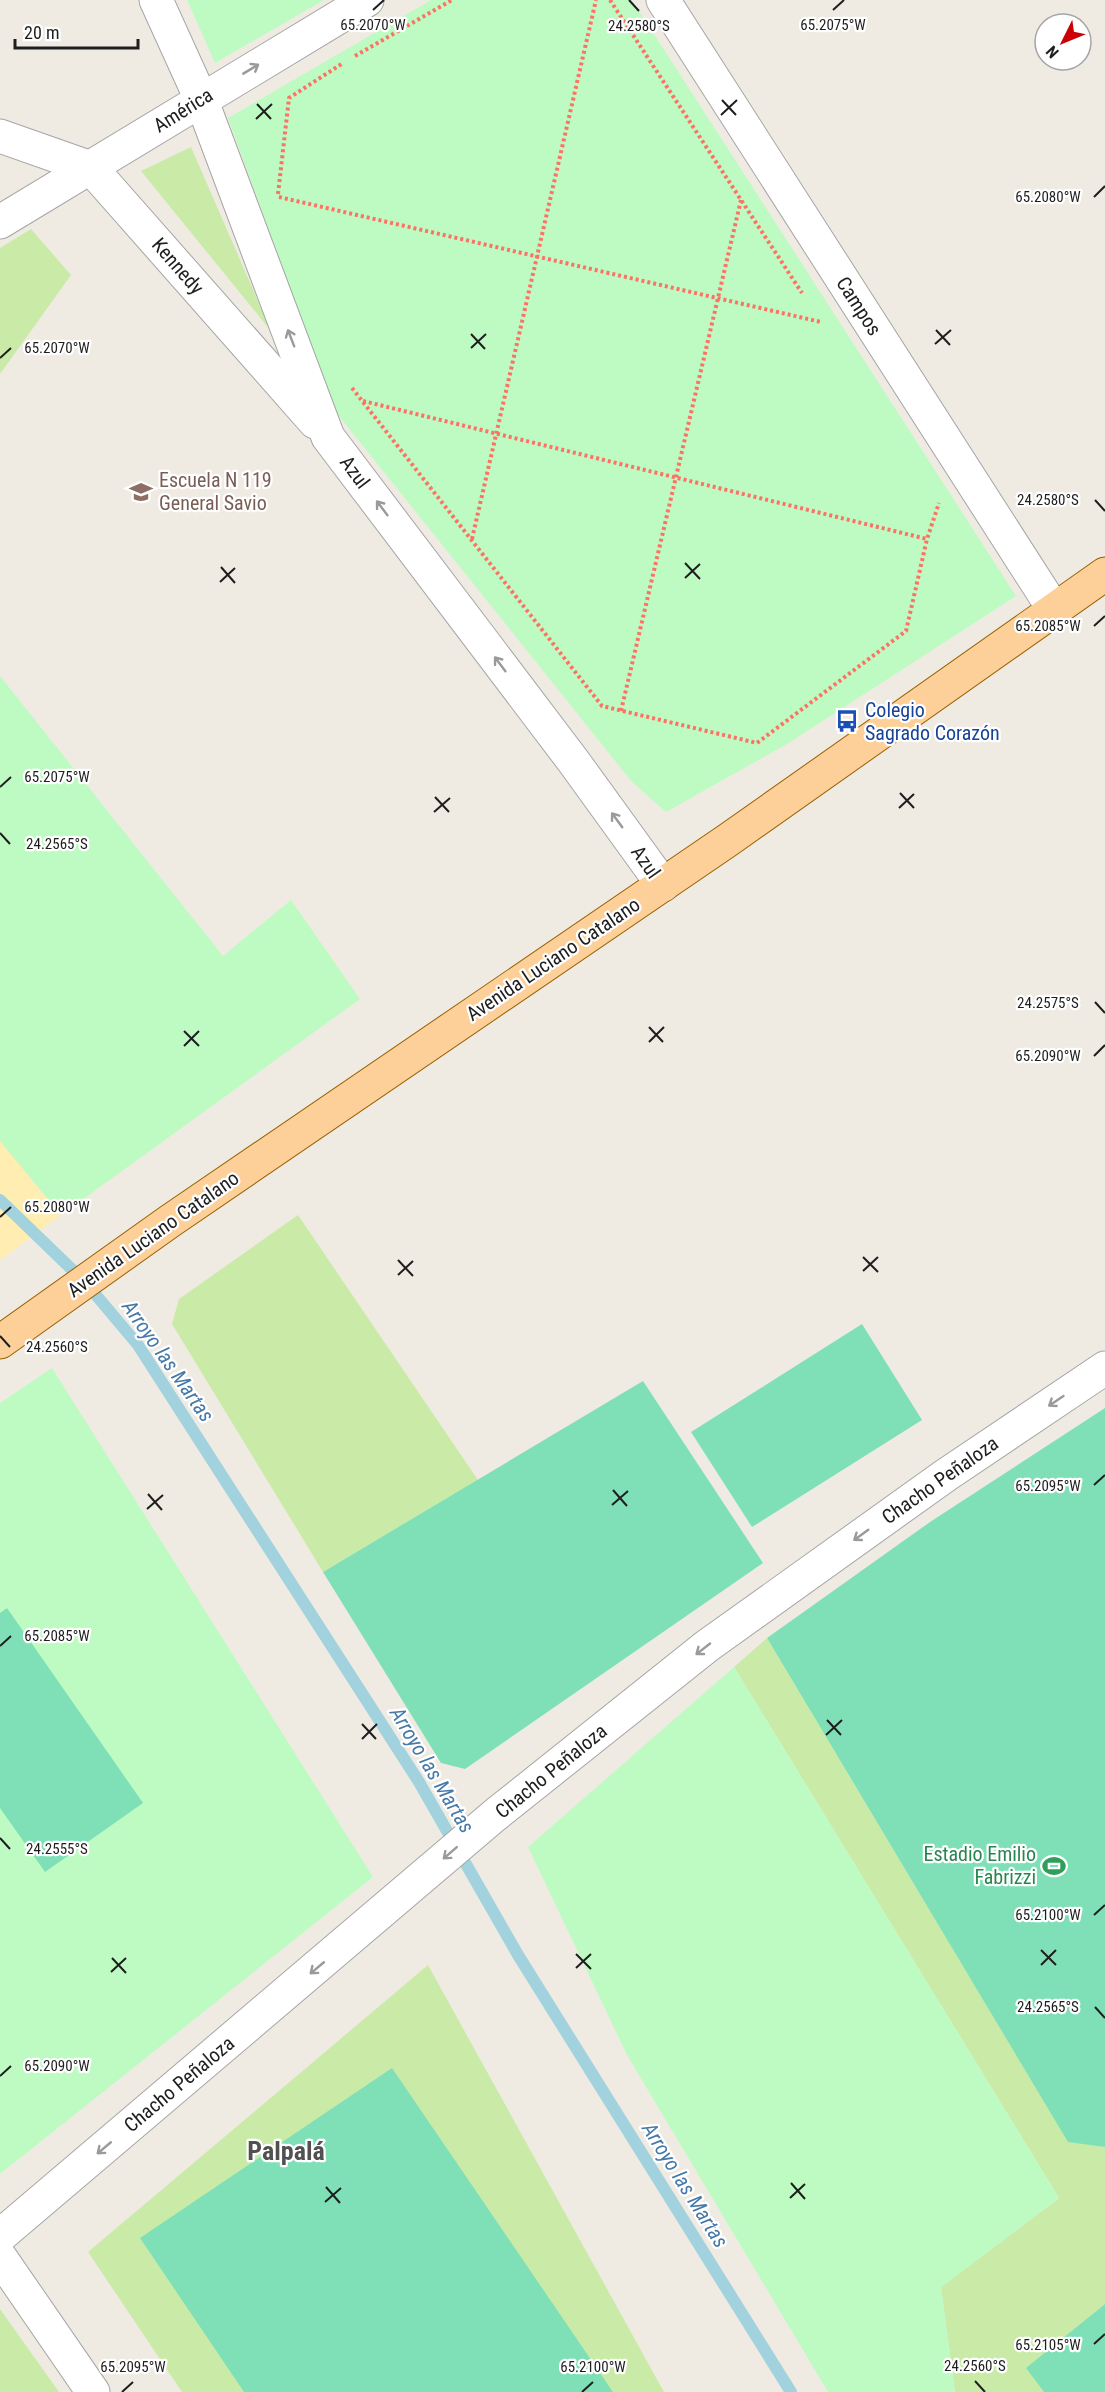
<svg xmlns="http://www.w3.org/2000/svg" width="1105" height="2392" viewBox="0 0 1105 2392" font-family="'Roboto Condensed',sans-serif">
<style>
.grass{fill:#caeba7}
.sand{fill:#ffedb1}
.park{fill:#befbc2}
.pitch{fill:#7fe0b8}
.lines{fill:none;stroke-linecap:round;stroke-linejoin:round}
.stream{stroke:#a2d2de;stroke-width:12}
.minor-casing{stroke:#a5a5a5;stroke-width:35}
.major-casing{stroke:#976100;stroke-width:35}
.path{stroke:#fd7266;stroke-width:4;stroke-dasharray:3 3;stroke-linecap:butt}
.minor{stroke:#fff;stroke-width:33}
.major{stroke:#fed099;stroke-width:33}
.oneway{stroke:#9a9a9a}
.ticks{fill:none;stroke:#1e1e1e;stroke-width:2}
.labels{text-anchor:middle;stroke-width:4.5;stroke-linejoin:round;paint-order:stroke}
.street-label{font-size:20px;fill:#1e1e1e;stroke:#fff}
.education-label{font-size:20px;fill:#785e54;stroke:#fff;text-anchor:start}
.transit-label{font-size:20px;fill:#164399;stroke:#fff;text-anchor:start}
.leisure-label{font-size:20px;fill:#27864d;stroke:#fff;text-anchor:end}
.water-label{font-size:21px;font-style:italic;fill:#4579a8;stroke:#fff}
.district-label{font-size:26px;font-weight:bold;fill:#515151;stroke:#fff}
.ticks-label{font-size:15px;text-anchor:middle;fill:#1e1e1e;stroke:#fff;stroke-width:4.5;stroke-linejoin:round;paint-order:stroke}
</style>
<rect width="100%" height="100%" fill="#efebe3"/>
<g class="grass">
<polygon points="191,147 271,331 141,171"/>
<polygon points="31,229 71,275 0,374 0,248"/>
<polygon points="298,1215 478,1480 323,1572 172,1324 179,1299"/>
<polygon points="767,1638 1068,2141 1105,2147 1105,2304 1027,2368 1044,2392 955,2392 941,2287 1059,2198 734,1667"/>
<polygon points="428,1965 664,2392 182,2392 88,2252"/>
<polygon points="0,2309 59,2392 0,2392"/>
</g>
<polygon class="sand" points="0,1141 61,1215 0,1260"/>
<g class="park">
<polygon points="187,0 324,0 215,63"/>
<polygon points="431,0 632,0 1016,596 787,744 666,812 632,782 335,411 228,118"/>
<polygon points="0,676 223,956 291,900 360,999 61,1215 0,1141"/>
<polygon points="52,1368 373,1877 0,2174 0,1403"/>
<polygon points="734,1667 1059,2198 941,2287 955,2392 828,2392 627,2055 528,1847"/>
</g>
<g class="pitch">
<polygon points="862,1324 922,1420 752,1527 691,1432"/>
<polygon points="643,1381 763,1563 465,1769 441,1763 323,1572"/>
<polygon points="1105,1408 1105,2147 1068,2142 767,1638 930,1522"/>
<polygon points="7,1608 143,1803 45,1872 0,1808 0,1613"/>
<polygon points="392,2068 613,2392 244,2392 140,2238"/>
<polygon points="1105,2304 1105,2392 1044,2392 1026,2368"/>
</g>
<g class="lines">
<polyline class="stream" points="0,1200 85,1282 138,1345 419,1782 518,1955 791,2392"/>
<g class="minor-casing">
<g id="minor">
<polyline points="156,0 201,99 328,437 574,762 663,885"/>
<polyline points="663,0 1055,611"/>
<polyline points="0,136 91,168 315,422"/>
<polyline points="0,222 367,0"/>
<polyline points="0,2236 495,1815 707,1646 946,1475 1105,1368"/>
<polyline points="0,2257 93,2392"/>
</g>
</g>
<g class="major-casing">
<polyline id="major" points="0,1342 170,1221 728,840 1105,574"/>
</g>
<g class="path">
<polyline points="610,0 802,293"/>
<polyline points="355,56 452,0"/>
<polyline points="278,194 289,98 343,63"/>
<polyline points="279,197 821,322"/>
<polyline points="352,388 602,706 757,743 906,631 927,539 939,503"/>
<polyline points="363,401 927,539"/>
<polyline points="472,539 596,0"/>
<polyline points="621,711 741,200"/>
</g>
<use href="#minor" class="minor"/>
<use href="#major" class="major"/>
</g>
<defs><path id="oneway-shaft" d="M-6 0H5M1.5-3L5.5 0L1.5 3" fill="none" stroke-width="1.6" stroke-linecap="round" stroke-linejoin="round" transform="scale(1.5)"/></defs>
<g class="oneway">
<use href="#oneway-shaft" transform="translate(251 69) rotate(-31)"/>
<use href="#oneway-shaft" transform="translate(291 338) rotate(-111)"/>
<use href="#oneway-shaft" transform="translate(382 508) rotate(-127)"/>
<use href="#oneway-shaft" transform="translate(500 664) rotate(-127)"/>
<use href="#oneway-shaft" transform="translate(617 820) rotate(-126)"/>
<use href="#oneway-shaft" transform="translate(1056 1401) rotate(146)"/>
<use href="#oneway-shaft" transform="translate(861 1535) rotate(144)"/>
<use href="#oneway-shaft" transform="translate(703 1649) rotate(142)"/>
<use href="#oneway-shaft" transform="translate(450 1853) rotate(139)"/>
<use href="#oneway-shaft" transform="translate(317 1968) rotate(140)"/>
<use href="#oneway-shaft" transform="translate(104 2148) rotate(140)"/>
</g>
<path class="ticks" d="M 629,0 L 639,11M 373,10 L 384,0M 833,10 L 844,0M 722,100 L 736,115M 257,104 L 271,119M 721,115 L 737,100M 256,119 L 272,104M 1094,197 L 1105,186M 936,330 L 950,345M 471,334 L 485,349M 935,344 L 951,330M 471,348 L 486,334M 0,358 L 11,348M 1095,500 L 1105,511M 685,563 L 700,579M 221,567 L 235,583M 685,578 L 700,564M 220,582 L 235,568M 1094,626 L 1105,616M 0,787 L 11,777M 900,793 L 914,808M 435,797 L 449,812M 899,808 L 914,794M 434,812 L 450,798M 0,833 L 10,844M 1095,1002 L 1105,1013M 649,1027 L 663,1042M 184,1031 L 199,1046M 649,1042 L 664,1027M 184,1046 L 199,1031M 1094,1056 L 1105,1045M 0,1217 L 11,1207M 863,1257 L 878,1272M 398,1260 L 413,1276M 863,1271 L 878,1257M 398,1275 L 413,1261M 0,1336 L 10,1347M 1094,1485 L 1105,1475M 613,1490 L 627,1506M 148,1494 L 162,1510M 612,1505 L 628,1491M 147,1509 L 163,1495M 0,1646 L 11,1636M 827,1720 L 841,1735M 362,1724 L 376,1739M 826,1735 L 842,1720M 362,1739 L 377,1724M 0,1838 L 10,1849M 1094,1915 L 1105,1905M 1041,1950 L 1056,1965M 576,1954 L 591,1969M 112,1958 L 126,1973M 1041,1965 L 1056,1950M 576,1968 L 591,1954M 111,1972 L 126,1958M 1095,2007 L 1105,2018M 0,2076 L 11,2066M 791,2183 L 805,2199M 326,2187 L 340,2203M 790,2198 L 805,2184M 325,2202 L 341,2188M 1094,2344 L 1105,2334M 975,2381 L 985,2392M 122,2392 L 133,2382M 582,2392 L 593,2382"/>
<defs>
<g id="school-bare" transform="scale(1.8)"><path d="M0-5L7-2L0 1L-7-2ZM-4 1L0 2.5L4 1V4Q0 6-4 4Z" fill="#8d6e63" stroke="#fff" stroke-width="2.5" paint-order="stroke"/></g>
<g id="bus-bare" transform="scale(1.8)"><path d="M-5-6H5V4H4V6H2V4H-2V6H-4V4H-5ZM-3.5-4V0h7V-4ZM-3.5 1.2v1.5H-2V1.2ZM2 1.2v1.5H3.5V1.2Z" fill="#1a4fb4" stroke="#fff" stroke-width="2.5" paint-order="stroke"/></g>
<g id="stadium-bare" transform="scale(1.8)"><path d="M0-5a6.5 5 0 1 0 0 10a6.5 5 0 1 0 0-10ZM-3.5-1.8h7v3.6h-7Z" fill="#2e9e5b" stroke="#fff" stroke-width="2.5" paint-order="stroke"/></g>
</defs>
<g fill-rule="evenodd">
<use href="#school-bare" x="141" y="492"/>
<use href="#bus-bare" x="847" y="721"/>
<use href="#stadium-bare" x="1054" y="1866"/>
</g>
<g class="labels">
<g class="street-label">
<text transform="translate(183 110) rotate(-32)" y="7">América</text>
<text transform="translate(178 266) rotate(49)" y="7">Kennedy</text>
<text transform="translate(859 306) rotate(57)" y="7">Campos</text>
<text transform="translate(355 472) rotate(53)" y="7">Azul</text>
<text transform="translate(646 862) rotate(55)" y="7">Azul</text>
<text transform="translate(553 959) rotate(-34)" y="7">Avenida Luciano Catalano</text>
<text transform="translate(153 1234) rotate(-35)" y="7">Avenida Luciano Catalano</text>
<text transform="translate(940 1480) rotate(-35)" y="7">Chacho Peñaloza</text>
<text transform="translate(551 1771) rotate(-39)" y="7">Chacho Peñaloza</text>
<text transform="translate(179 2084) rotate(-40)" y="7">Chacho Peñaloza</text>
</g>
<g class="education-label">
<text x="159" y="487">Escuela N 119<tspan x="159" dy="23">General Savio</tspan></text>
</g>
<g class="transit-label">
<text x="865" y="717">Colegio<tspan x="865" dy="23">Sagrado Corazón</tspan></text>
</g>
<g class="leisure-label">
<text x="1036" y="1861">Estadio Emilio<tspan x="1036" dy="23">Fabrizzi</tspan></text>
</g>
<g class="water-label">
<text transform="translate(168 1361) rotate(55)" y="7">Arroyo las Martas</text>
<text transform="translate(432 1770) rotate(59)" y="7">Arroyo las Martas</text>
<text transform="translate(685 2185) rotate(58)" y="7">Arroyo las Martas</text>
</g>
<g class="district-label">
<text x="286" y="2160">Palpalá</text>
</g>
</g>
<g class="ticks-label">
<text x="373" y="30">65.2070°W</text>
<text x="833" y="30">65.2075°W</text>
<text x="639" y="31">24.2580°S</text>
<text x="1048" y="202">65.2080°W</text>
<text x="57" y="353">65.2070°W</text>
<text x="1048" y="505">24.2580°S</text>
<text x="1048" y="631">65.2085°W</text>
<text x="57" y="782">65.2075°W</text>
<text x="57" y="849">24.2565°S</text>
<text x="1048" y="1008">24.2575°S</text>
<text x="1048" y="1061">65.2090°W</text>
<text x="57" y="1212">65.2080°W</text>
<text x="57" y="1352">24.2560°S</text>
<text x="1048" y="1491">65.2095°W</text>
<text x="57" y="1641">65.2085°W</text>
<text x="57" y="1854">24.2555°S</text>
<text x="1048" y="1920">65.2100°W</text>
<text x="1048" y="2012">24.2565°S</text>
<text x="57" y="2071">65.2090°W</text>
<text x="1048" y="2350">65.2105°W</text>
<text x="975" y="2371">24.2560°S</text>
<text x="133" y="2372">65.2095°W</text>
<text x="593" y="2372">65.2100°W</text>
</g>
<g transform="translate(1063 42) rotate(227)"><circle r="28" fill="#ffffff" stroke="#a5a5a5" stroke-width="1.5"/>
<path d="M0-4.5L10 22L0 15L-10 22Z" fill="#cb0005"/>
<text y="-9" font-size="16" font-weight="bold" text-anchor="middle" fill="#1e1e1e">N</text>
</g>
<path d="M15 39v9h123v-9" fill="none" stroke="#1e1e1e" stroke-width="3"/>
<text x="24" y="39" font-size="18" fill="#1e1e1e" stroke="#ffffff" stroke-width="4.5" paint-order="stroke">20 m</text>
</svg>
